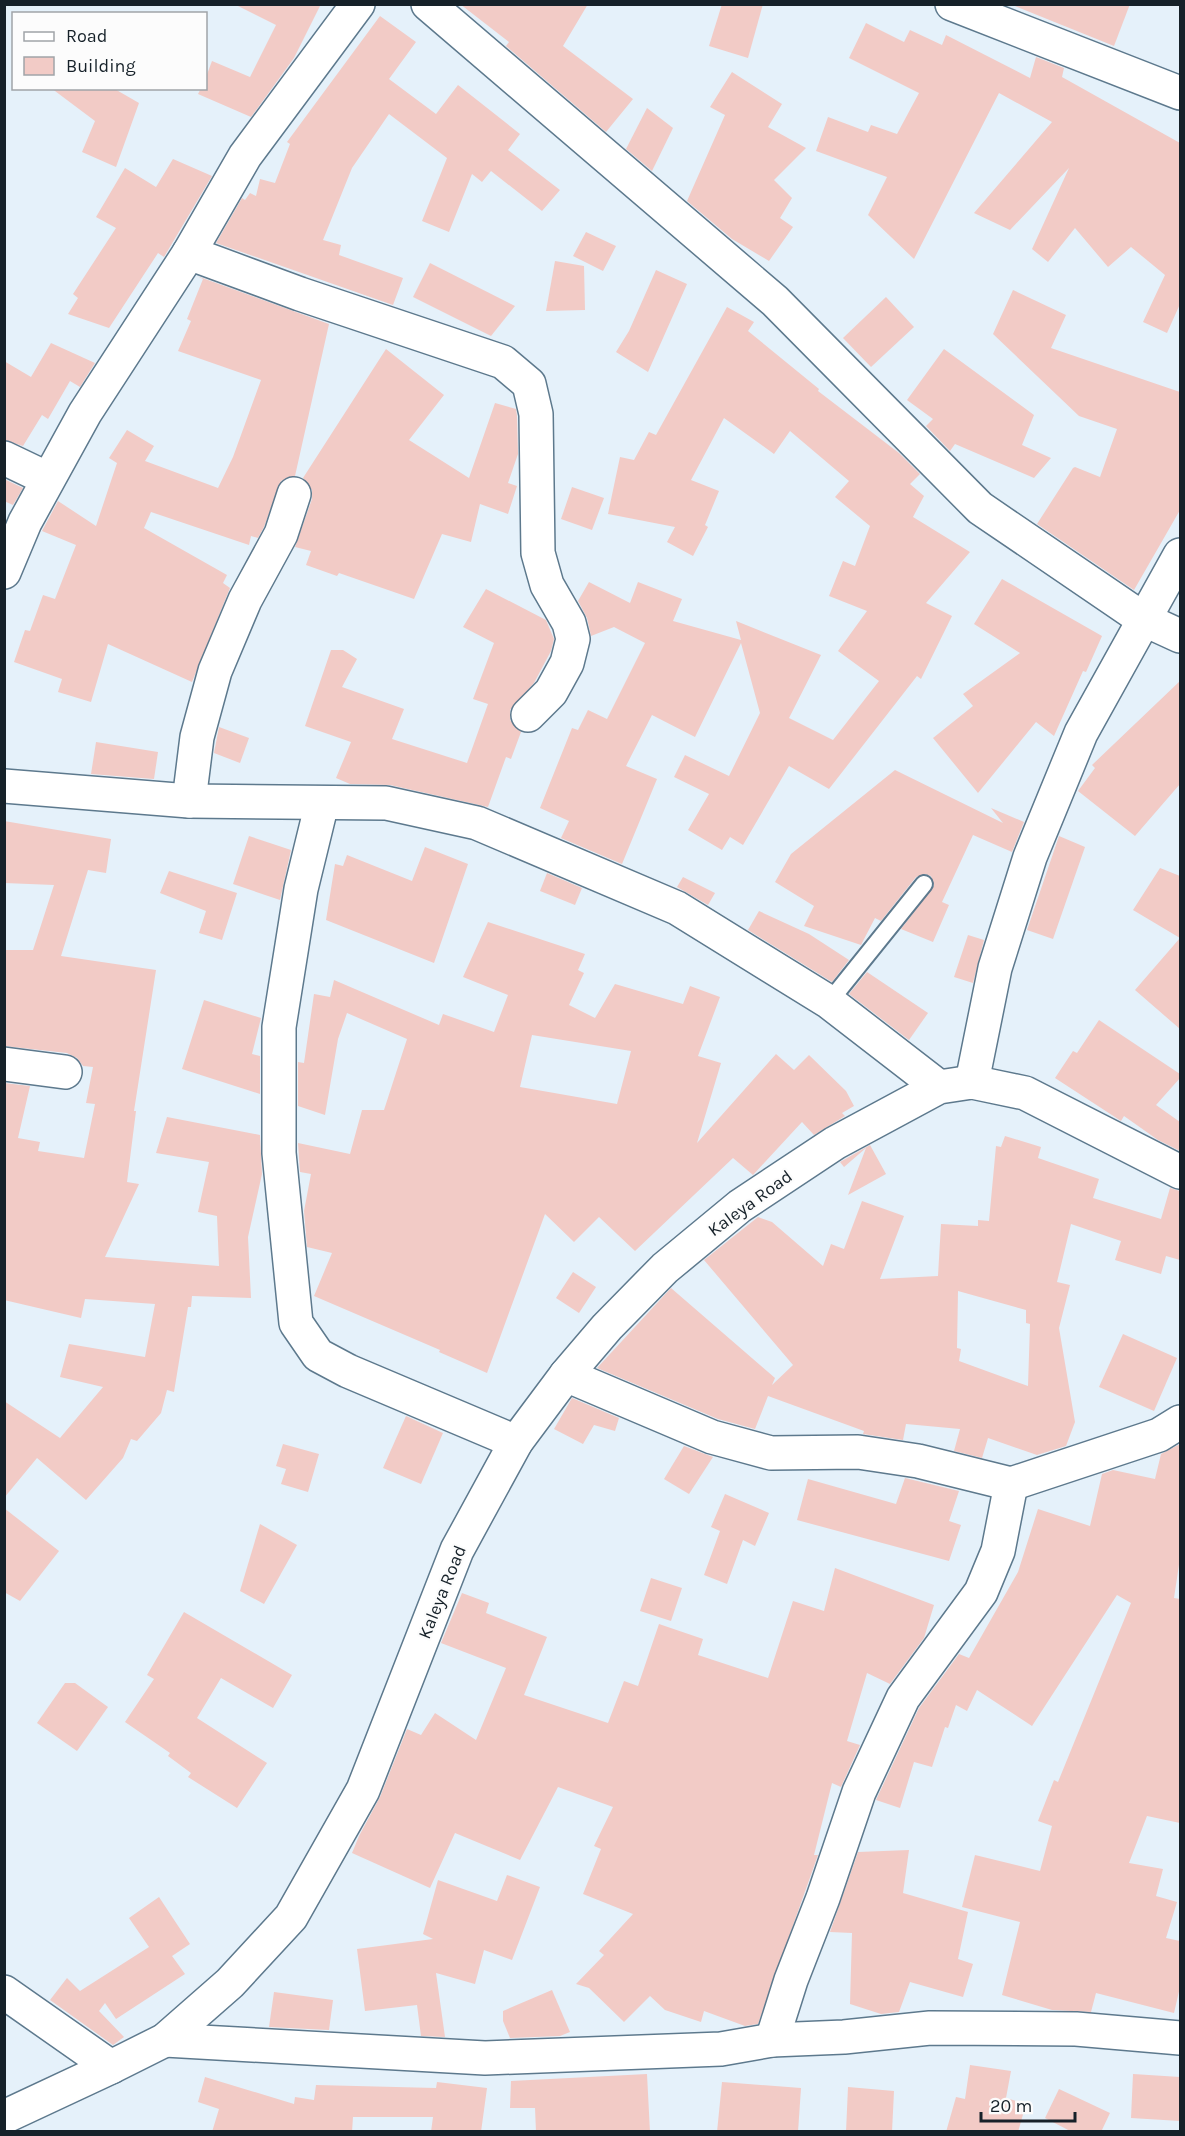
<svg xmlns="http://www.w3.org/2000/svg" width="1185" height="2136" viewBox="0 0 1185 2136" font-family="Karla,sans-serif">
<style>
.building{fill:#f2cbc6;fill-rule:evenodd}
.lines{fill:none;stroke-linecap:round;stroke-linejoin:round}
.service-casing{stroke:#5d798d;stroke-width:20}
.minor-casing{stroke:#5d798d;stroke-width:36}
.service{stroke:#fff;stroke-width:16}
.minor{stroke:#fff;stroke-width:33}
.labels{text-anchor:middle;stroke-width:4.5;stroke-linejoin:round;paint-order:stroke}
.street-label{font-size:18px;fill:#162129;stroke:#fcfcfc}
</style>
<rect width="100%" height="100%" fill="#e5f1fa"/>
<g class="building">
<polygon points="234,4 321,4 294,58 251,117 198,94 201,88 206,88 206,77 212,61 250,77 276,25"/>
<polygon points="460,4 588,4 563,46 633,99 606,132 506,46 509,42"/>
<polygon points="722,4 763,4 748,58 709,46"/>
<polygon points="1010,4 1130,4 1114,46"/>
<polygon points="380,16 416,42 389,79 436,114 458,85 520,134 508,150 560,190 542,211 491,171 482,182 472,174 449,232 422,221 447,158 389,114 352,168 323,240 341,245 339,255 403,278 393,305 216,243 242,198 245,200 250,193 256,196 260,179 275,183 290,144 287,142"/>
<polygon points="866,23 904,42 910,30 942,45 946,35 1030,78 1036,57 1064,68 1062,77 1180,143 1180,304 1167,333 1143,322 1165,275 1131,247 1108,267 1075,228 1048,262 1032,249 1069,168 1010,230 974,213 1052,122 999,93 914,259 868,215 887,177 816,151 828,117 868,132 871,125 897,134 919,93 849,58"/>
<polygon points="732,72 782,104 768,127 806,148 774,180 792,198 780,218 793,227 769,261 732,239 687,201 725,115 710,107"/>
<polygon points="51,88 113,88 139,103 116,167 82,152 95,121"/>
<polygon points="647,108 673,128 652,171 626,149"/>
<polygon points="173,159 212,176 164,257 158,253 109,328 68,314 78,298 73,294 116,228 96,217 125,168 156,187"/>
<polygon points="586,232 616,246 603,271 573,256"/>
<polygon points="555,261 584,266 585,310 546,311"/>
<polygon points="430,263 515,306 491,336 413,297"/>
<polygon points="656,270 687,284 648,372 616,352 629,331"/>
<polygon points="197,276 329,324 295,476 281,481 264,527 258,538 251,536 249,545 151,512 144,528 227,575 223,583 230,588 192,682 108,644 91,702 58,692 62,679 14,662 25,630 30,631 43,595 55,599 76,545 42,531 58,501 96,526 117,463 109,458 127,430 154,446 145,461 218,488 233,457 261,380 178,351 191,321 187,319 203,279"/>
<polygon points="1013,290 1066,315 1051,348 1180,392 1180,510 1134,590 1037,524 1073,468 1075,467 1100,477 1117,429 1079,416 993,334"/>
<polygon points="886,297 914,327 871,367 843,338"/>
<polygon points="727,307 754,322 748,331 819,389 818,391 899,453 920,474 910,484 924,496 913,517 970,552 926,603 952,616 921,679 917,676 829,789 789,766 743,845 730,837 722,850 688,830 709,794 674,777 685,755 729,776 760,713 741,643 695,737 652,715 626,766 657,779 622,864 561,838 569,821 540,808 572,728 578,730 588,710 607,719 645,643 614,627 591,636 587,618 578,601 589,582 630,603 638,582 682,599 673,621 741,640 736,621 821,655 789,718 833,740 879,681 838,651 867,611 829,596 843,561 855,566 870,526 835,497 849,481 790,431 774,454 724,418 691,480 719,491 705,525 708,527 693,556 667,542 675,527 608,514 620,457 634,460 649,432 656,435"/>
<polygon points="51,343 95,363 80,387 70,381 48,419 42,415 23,446 4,440 4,361 31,377"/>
<polygon points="386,349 444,395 409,440 469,478 495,403 516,409 517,416 518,454 508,483 517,486 508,514 480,504 471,542 442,534 414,599 339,573 337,576 306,565 311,551 295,547 312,499 312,490 303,478"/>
<polygon points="944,349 1034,415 1022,445 1051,458 1034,478 955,444 950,451 926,426 933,419 907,400"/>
<polygon points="4,479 23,488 13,505 4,501"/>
<polygon points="572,487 604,498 592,530 561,519"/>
<polygon points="1002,579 1102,636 1086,672 1083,671 1054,736 1036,722 978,793 933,738 973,706 963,694 1020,653 974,624"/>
<polygon points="486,589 546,620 554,639 551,651 534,683 510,710 510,720 521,732 511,759 506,757 488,807 390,785 350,784 336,778 351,742 305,726 331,650 343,650 357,659 342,687 404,709 392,739 467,763 488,704 473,699 494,643 463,627"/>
<polygon points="1180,681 1180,784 1135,836 1078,791 1095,768 1092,765"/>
<polygon points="219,727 249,738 240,763 214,753"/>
<polygon points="96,742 158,752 154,779 91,774"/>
<polygon points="895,770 1003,823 991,808 1024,822 1012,852 973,835 942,902 949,905 933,942 901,929 934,886 931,876 925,874 916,877 881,921 875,918 861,945 804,926 814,906 775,882 791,854"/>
<polygon points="4,821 111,839 106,873 88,870 61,956 156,970 134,1111 136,1111 127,1182 139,1184 105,1257 219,1266 217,1216 198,1212 209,1162 156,1153 167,1117 260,1135 262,1174 248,1237 251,1298 192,1296 191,1307 188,1307 174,1392 167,1390 161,1413 137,1441 131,1439 123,1458 86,1500 37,1458 4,1498 4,1401 60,1438 103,1387 60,1377 69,1344 145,1357 155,1304 85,1299 81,1318 4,1300 4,1083 30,1086 18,1138 40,1142 38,1151 84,1158 95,1104 86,1103 93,1067 83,1066 77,1058 67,1053 4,1046 5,950 33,950 54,885 4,883"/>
<polygon points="249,836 291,850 280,900 233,884"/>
<polygon points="1059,836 1085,847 1053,939 1027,930"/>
<polygon points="425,847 468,864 434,963 326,920 335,864 343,866 347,855 412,881"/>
<polygon points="1160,868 1180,876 1180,1029 1135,990 1180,938 1133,910"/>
<polygon points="169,871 237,893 222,940 199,933 206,911 160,893"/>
<polygon points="547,873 582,888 575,905 540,891"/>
<polygon points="683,877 715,893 708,905 677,887"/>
<polygon points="759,911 809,934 849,960 832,982 748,930"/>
<path d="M 488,922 L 585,954 L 578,970 L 584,973 L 569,1005 L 595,1018 L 615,984 L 683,1004 L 690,986 L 720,997 L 698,1056 L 721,1063 L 697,1143 L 776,1054 L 794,1070 L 809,1055 L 846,1091 L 854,1106 L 842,1113 L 845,1116 L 814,1135 L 802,1122 L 753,1175 L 733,1158 L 635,1251 L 599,1217 L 574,1242 L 545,1214 L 487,1373 L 439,1352 L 440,1350 L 314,1296 L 332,1253 L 307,1247 L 304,1211 L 311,1174 L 300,1172 L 298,1143 L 350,1154 L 362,1110 L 384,1110 L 407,1039 L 347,1013 L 338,1039 L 325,1115 L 298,1106 L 298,1062 L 304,1063 L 314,994 L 330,997 L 334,980 L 439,1025 L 443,1014 L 494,1032 L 508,995 L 463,977 ZM 532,1035 L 631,1051 L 617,1104 L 520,1087 Z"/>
<polygon points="968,935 984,940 973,983 954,977"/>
<polygon points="867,972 928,1013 909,1040 849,994"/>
<polygon points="204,1000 261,1018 252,1054 260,1056 260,1094 182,1069"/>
<polygon points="1099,1020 1180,1074 1180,1078 1156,1105 1180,1122 1180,1151 1158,1140 1124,1116 1121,1121 1118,1119 1055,1078 1073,1051 1077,1053"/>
<path d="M 1005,1136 L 1041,1147 L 1038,1158 L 1099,1179 L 1093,1198 L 1161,1219 L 1170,1188 L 1180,1191 L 1180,1260 L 1166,1256 L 1161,1274 L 1115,1260 L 1121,1241 L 1071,1224 L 1057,1282 L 1070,1285 L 1059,1328 L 1075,1422 L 1066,1446 L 1037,1455 L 988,1438 L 982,1458 L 954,1451 L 960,1429 L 906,1424 L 903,1440 L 863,1434 L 864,1431 L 768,1396 L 755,1429 L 718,1419 L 597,1368 L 671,1288 L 775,1378 L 772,1385 L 793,1365 L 704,1260 L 758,1217 L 772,1222 L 823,1266 L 831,1244 L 844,1249 L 862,1201 L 904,1216 L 880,1279 L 938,1276 L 941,1224 L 978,1226 L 978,1220 L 989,1221 L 996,1146 L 1001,1147 ZM 958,1291 L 1026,1310 L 1026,1323 L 1030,1324 L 1028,1386 L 959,1361 L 961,1349 L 957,1348 Z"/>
<polygon points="870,1145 886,1174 848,1195 866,1148 844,1167 840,1162"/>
<polygon points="573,1272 596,1287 579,1313 556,1298"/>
<polygon points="1123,1334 1177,1358 1154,1411 1099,1387"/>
<polygon points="572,1398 619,1418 615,1431 594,1425 583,1444 554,1429"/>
<polygon points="406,1416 443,1433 421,1484 383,1468"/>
<polygon points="283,1444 319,1454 308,1492 281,1484 286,1469 276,1466"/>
<polygon points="1180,1444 1180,1558 1174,1598 1180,1599 1180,1823 1147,1816 1129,1863 1163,1869 1156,1896 1177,1902 1166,1938 1180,1941 1180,1987 1174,2013 1096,1993 1091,2012 1052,2010 1002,1995 1020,1922 962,1907 975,1855 1040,1871 1052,1826 1038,1821 1054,1780 1058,1782 1131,1603 1117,1595 1032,1726 977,1690 967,1711 956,1705 948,1728 945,1727 932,1767 914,1762 900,1808 876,1800 919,1708 959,1654 969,1658 1018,1572 1038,1509 1090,1526 1102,1474 1113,1470 1155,1479 1161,1454"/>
<polygon points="684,1446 713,1457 689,1494 664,1479"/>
<polygon points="905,1478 959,1491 949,1521 961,1525 949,1561 797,1520 808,1479 896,1504"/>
<polygon points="725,1494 769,1513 755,1546 743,1540 727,1584 704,1575 720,1531 711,1527"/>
<polygon points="4,1508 59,1551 20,1601 4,1592"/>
<polygon points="260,1524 297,1545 264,1604 240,1591"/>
<polygon points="835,1568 934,1605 924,1638 890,1684 867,1673 847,1741 860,1745 841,1787 832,1783 814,1855 818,1855 758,2024 745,2026 704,2011 701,2022 665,2010 650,1996 624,2022 589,1988 576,1984 604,1955 599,1951 633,1914 583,1894 601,1849 594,1846 613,1807 558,1787 520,1860 455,1833 430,1888 352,1853 359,1836 380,1797 407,1729 421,1735 435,1713 476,1740 506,1668 441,1643 462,1593 489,1603 486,1613 547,1637 524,1695 608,1723 624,1681 638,1686 659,1624 703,1639 698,1655 768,1678 793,1601 824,1611"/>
<polygon points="651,1578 682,1588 671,1621 640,1611"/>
<polygon points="184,1612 292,1675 273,1708 221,1678 197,1718 267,1763 237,1808 188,1777 191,1773 168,1756 170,1753 125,1722 154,1679 147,1675"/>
<polygon points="65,1683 75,1683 108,1707 77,1751 37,1723"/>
<polygon points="909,1850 903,1893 968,1912 958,1959 973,1964 963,1997 910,1982 899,2012 881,2014 850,2004 852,1933 830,1932 858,1852"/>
<polygon points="507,1875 540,1887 512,1960 484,1950 475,1984 436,1973 445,2037 421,2036 417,2005 365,2011 357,1949 433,1939 423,1934 438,1880 497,1901"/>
<polygon points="159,1897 190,1944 172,1956 185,1974 116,2019 105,2003 99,2011 124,2037 113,2045 50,2000 67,1978 80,1991 149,1947 129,1918"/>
<polygon points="552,1990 570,2032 560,2036 510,2038 503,2021 503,2011"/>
<polygon points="274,1992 333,2000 329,2030 269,2027"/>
<polygon points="970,2065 1011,2071 1006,2098 1026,2104 1018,2132 946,2132 956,2097 965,2099"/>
<polygon points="647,2074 650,2132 536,2132 535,2108 510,2108 511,2081"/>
<polygon points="1133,2074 1180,2077 1180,2121 1131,2118"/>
<polygon points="205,2077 294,2104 295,2097 314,2100 316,2085 436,2088 437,2082 487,2088 481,2132 431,2132 433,2117 353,2117 352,2132 212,2132 219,2109 198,2102"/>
<polygon points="722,2082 801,2088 798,2132 717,2132"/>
<polygon points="848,2087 894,2091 892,2132 846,2132"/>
<polygon points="1059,2089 1110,2113 1101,2132 1072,2132 1045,2118"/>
</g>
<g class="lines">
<g class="service-casing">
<polyline id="service" points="829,1002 924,884"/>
</g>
<g class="minor-casing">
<g id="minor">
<polyline points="428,4 775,301 980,508 1143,619 1180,636"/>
<polyline points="952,4 1180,93"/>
<polyline points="189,253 300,294 503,362 529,384 536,414 538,553 547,585 569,623 573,639 567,663 551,692 528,715"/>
<polyline points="4,458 48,479"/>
<polyline points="4,572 25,522 85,413 189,253 245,156 358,4"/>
<polyline points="4,786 189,801 386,803 477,823 677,908 829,1002 939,1087"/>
<polyline points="189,801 197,737 215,671 245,600 281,534 294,494"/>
<polyline points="322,803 301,889 279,1027 279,1153 296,1323 318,1355 348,1371 516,1442"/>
<polyline points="4,1064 65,1072"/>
<polyline points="972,1082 995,968 1030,857 1081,733 1180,555"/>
<polyline points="566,1375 712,1437 771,1453 858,1452 918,1461 1011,1484 1159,1435 1180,1422"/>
<polyline points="4,1992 111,2067 165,2040 230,1983 291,1917 363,1790 457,1550 516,1442 566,1375 607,1327 665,1268 740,1206 835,1143 939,1087 972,1082 1025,1093 1180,1172"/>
<polyline points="165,2040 485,2058 721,2049 772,2040 844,2037 930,2028 1076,2029 1180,2038"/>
<polyline points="772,2040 791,1980 823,1898 859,1792 903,1698 981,1592 998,1551 1011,1484"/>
<polyline points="4,2117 111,2067"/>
</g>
</g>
<use href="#service" class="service"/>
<use href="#minor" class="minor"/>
</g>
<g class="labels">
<g class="street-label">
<text transform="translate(750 1203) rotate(-36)" y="6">Kaleya Road</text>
<text transform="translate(442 1592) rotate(-68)" y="6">Kaleya Road</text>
</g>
</g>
<rect width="1185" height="2136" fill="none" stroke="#162129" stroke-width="12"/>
<rect x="12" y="12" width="195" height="78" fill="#fcfcfc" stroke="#a0a4a8" stroke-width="1.5"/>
<rect x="24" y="32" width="30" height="9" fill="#ffffff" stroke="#a0a4a8" stroke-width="1.5"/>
<text x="66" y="42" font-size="18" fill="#162129">Road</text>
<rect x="24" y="57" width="30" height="18" fill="#f2cbc6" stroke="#a0a4a8" stroke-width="1.5"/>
<text x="66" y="72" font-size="18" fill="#162129">Building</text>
<path d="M981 2112v9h94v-9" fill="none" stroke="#162129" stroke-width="3"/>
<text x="990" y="2112" font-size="18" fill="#162129" stroke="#fcfcfc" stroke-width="4.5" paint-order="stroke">20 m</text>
</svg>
